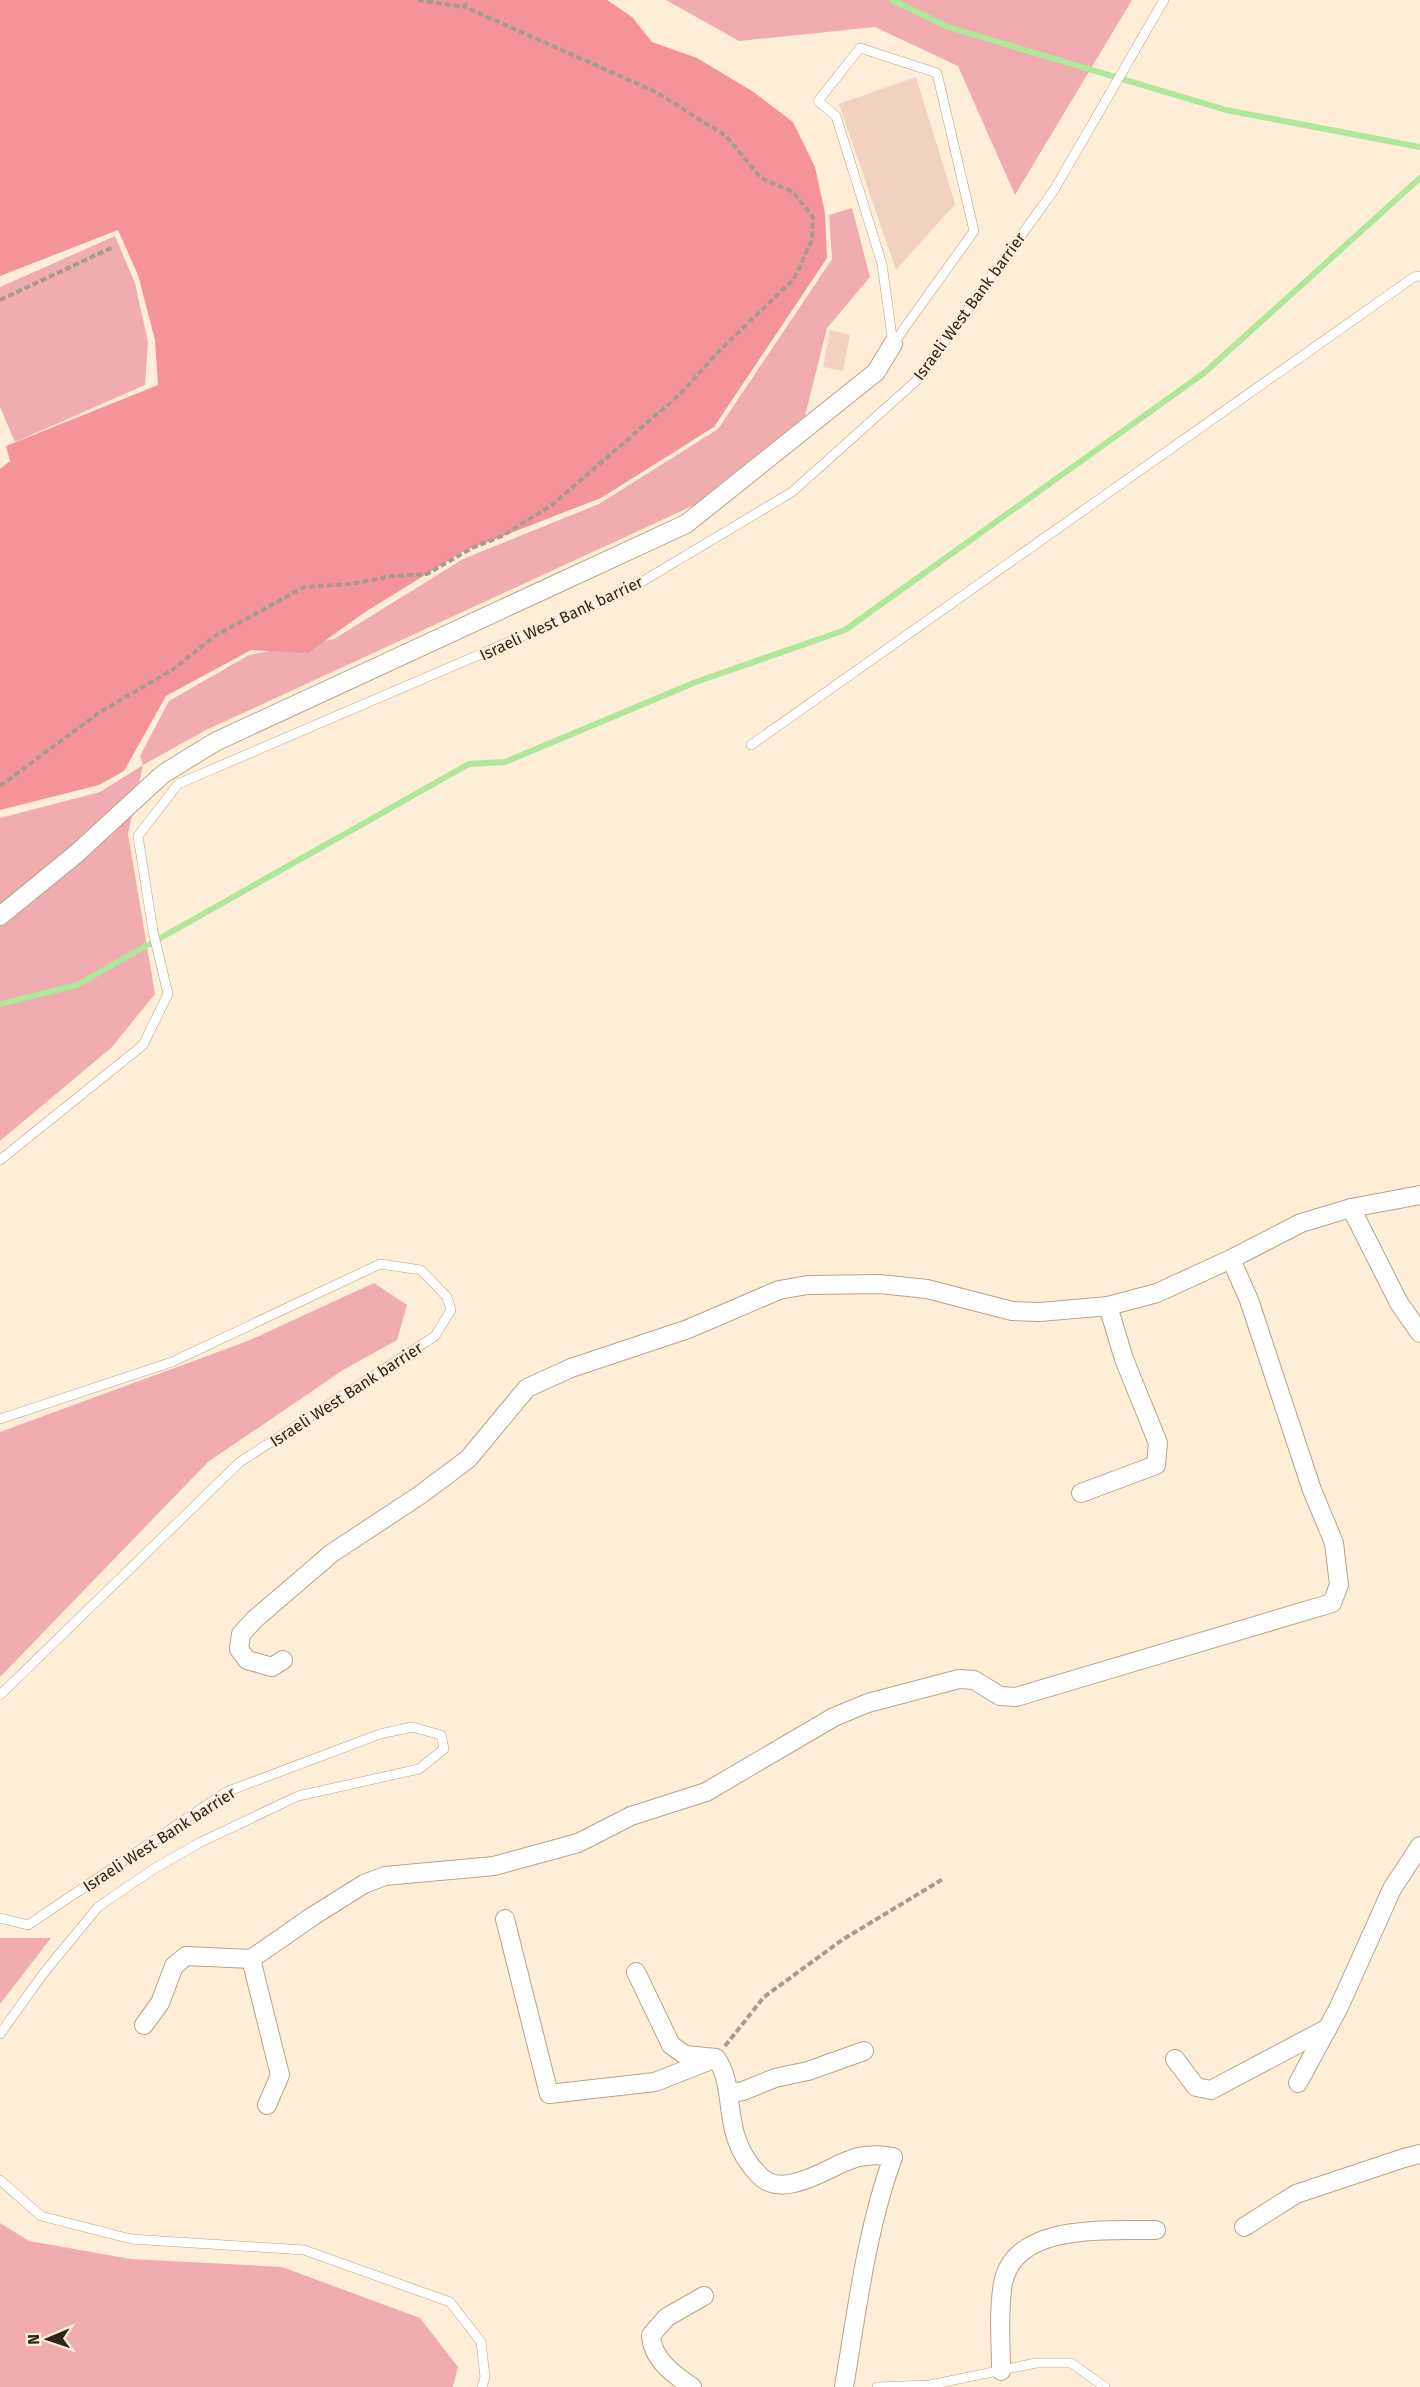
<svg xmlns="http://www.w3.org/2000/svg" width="1420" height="2387" viewBox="0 0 1420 2387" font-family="'Fira Sans',sans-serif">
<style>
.green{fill:#f0acae}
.forest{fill:#f49498}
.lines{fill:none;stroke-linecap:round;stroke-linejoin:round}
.stream{stroke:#afe79c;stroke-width:6}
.building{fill:#f2d1c1}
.service-casing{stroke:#b6a48a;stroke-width:10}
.minor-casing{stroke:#b6a48a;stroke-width:20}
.path{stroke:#a79b89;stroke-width:4;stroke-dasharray:6 3;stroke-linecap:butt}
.service{stroke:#fff;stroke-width:9}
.minor{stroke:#fff;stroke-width:18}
.labels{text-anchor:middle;stroke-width:4.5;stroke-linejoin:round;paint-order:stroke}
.street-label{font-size:16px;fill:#2d251b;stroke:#feeed8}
</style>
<rect width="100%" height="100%" fill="#feeed8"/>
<g class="green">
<polygon points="666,0 1132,0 1015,195 958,66 875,27 739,41"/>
<polygon points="852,208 870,277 827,328 805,416 701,502 206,730 143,765 128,834 155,994 112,1047 0,1141 0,818 100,792 143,765 140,756 169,701 249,655 334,639 463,559 599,504 718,429 832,259 829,215"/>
<polygon points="115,236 135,283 148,342 145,385 15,442 0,407 0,287"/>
<polygon points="374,1283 407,1305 397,1340 343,1370 208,1462 0,1677 0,1432 248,1341"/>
<polygon points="0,1938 51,1938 0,2004"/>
<polygon points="0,2223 29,2241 131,2259 282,2267 420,2318 458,2367 453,2387 0,2387"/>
</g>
<polygon class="forest" points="0,0 607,0 632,17 652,42 697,58 752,91 793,122 815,167 825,213 827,258 714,427 601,498 464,551 365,612 308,653 251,650 166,696 124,771 99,785 0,810 0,469 10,461 6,446 158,385 155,340 138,275 118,230 0,276"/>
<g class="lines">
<g class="stream">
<polyline points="892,0 948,27 1226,110 1420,147"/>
<polyline points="0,1004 77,985 469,764 505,762 696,682 845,630 1204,373 1420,178"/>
</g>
</g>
<g class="building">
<polygon points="916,77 955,204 896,270 839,104"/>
<polygon points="830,330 850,335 843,371 823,367"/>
</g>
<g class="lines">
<g class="service-casing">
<g id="service">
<polygon points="860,48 937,73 974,231 893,344 882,264 836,116 818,101"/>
<polyline points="751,745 1414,277 1420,276"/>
<polyline points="0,1160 143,1045 168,994 153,931 138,836 178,784 623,593 792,492 916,381 1054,190 1164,0"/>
<polyline points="0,1419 172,1362 380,1264 421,1270 447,1297 451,1310 435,1336 240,1462 0,1695"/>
<polyline points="0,1918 28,1925 226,1792 380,1734 412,1727 441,1735 444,1749 419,1769 298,1796 199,1843 152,1870 98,1907 43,1974 0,2034"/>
<polyline points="0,2180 41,2216 131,2239 304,2250 450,2302 481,2342 485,2377 482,2387"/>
<polyline points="877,2387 930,2385 1036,2363 1071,2363 1105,2387"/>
</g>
</g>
<g class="minor-casing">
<g id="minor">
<polyline points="0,916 76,854 163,774 215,742 686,524 876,372 893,344"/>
<polyline points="1351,1208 1399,1303 1420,1333"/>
<polyline points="1081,1493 1156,1465 1158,1443 1124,1359 1108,1306"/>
<polyline points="283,1660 272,1667 247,1660 239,1649 241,1634 255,1619 332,1553 420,1495 468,1459 527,1388 571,1368 688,1329 779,1290 808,1285 880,1284 927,1289 1012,1311 1040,1312 1108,1306 1157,1293 1231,1259"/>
<polyline points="505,1919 549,2094 655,2082 711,2060"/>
<polyline points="251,1959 280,2075 267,2105"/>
<path d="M 636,1972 L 671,2045 L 685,2055 L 716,2058 C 729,2076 728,2099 732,2120 C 735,2140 743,2158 757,2173 C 766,2184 780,2187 794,2183 C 833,2174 849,2148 893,2157 C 866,2231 857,2311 844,2387"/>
<polyline points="144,2025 160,2003 174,1966 186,1956 251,1959 313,1916 364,1884 385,1876 494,1866 578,1843 631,1816 706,1792 834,1717 868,1703 959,1679 974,1680 1000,1696 1016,1697 1332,1603 1339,1585 1334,1543 1312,1490 1249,1300 1231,1259 1301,1223 1351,1208 1420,1195"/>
<polyline points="1175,2059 1196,2087 1211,2090 1328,2028"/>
<polyline points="1298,2083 1339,2007 1392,1889 1420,1846"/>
<polyline points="729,2093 743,2091 775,2078 808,2071 864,2051"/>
<polyline points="1244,2227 1296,2194 1404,2158 1420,2154"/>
<path d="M 1001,2371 C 1001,2342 998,2312 1003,2283 C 1015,2222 1109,2231 1156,2230"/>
<path d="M 692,2387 C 673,2374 652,2359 651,2335 L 667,2317 L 704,2296"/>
</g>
</g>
<g class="path">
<polyline points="418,0 465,7"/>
<polyline points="0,300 113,247"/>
<polyline points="0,786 100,712 172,670 215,636 304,587 350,584 393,576 427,574 472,548 502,536 552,505 678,396 720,350 794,279 812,240 813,217 793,192 761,178 726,136 656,92 465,7 466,0"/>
<polyline points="725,2046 764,1997 842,1940 943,1879"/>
</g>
<use href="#service" class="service"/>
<use href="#minor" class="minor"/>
</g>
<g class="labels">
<g class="street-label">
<text transform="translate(969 306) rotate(-54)" y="6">Israeli West Bank barrier</text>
<text transform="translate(561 618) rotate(-25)" y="6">Israeli West Bank barrier</text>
<text transform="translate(346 1394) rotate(-33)" y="6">Israeli West Bank barrier</text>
<text transform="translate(159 1839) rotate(-33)" y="6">Israeli West Bank barrier</text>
</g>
</g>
<g transform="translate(48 2339) rotate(268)" stroke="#feeed8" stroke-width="4.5" paint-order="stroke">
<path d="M0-4.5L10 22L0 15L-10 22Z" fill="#2d251b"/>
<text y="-9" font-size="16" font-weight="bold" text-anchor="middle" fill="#2d251b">N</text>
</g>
</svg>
